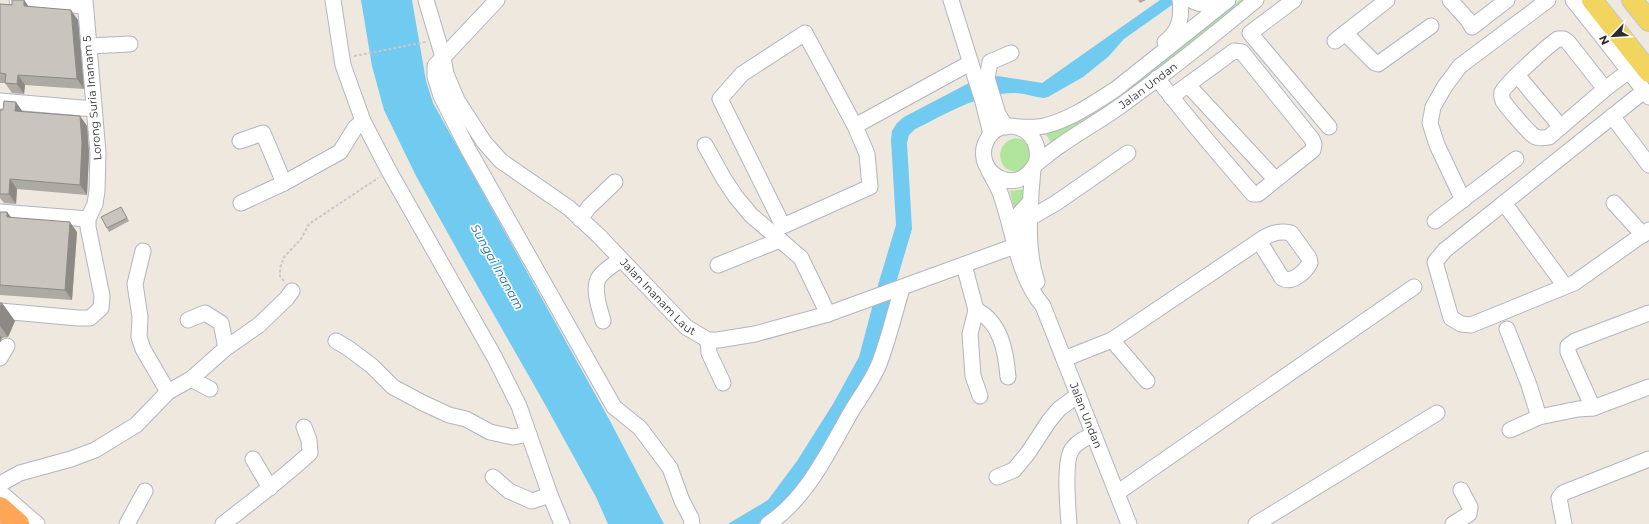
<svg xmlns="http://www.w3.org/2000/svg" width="1649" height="524" viewBox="0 0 1649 524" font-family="Montserrat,sans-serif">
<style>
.green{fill:#b1e59b}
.water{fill:#71caf0}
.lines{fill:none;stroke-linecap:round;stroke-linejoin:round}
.minor-casing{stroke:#b2b4c0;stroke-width:17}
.major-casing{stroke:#c8c8c8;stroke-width:22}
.highway-casing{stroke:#c8c8c8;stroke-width:24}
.path{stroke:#c8c8c8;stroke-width:2;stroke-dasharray:3 2;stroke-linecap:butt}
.minor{stroke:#fff;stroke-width:15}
.major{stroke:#f2d55f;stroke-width:20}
.highway{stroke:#ffa658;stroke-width:22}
.wall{fill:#ada9a3}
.shaded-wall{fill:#8d8a85}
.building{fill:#c9c5be;stroke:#8d8a85}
.labels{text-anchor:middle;stroke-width:3.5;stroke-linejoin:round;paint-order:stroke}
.street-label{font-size:11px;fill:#2c2c2c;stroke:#fff}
.water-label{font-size:12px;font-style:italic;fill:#0c68a0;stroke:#fff}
</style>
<rect width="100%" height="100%" fill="#eee8de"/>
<g class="green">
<polygon points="1240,0 1246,0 1113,104 1066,132 1052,144 1045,133 1083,119 1107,105"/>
<path d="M 1015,138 L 1025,140 L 1032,148 L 1028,168 C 1025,169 1022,171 1019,171 C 999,176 991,144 1015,138 Z"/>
<polygon points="1025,189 1021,209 1020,236 1010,191"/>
</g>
<g class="water">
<polygon points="361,0 412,0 426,81 433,103 609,419 664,524 608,524 596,497 542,399 469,271 416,176 384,110 372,66"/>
<path d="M 1160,0 L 1179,0 L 1124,39 L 1108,57 L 1083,77 L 1048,97 L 1044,98 C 1035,97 1026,94 1017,93 C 983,91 944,115 915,129 L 909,135 L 907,143 L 912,229 L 872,364 L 811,471 L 776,513 L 758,524 L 728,524 L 768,500 L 797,461 L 833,404 L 859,357 L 878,285 L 896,225 L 891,140 L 892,131 L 897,123 L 904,117 L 969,83 L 998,76 L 1042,83 Z"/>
</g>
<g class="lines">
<g class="minor-casing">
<g id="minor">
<polyline points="17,0 84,6"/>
<polyline points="333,0 343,65 363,121 389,171 495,358 519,406 550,495 562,524"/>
<path id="s1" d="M 426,0 L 443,57 L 446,74 L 457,100 L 484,142 L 501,161 L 569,208 L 599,236 L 686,327 L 708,340 L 718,340 L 755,334 L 828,314 L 1015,246 L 1019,244 L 1020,240 L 1019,214 L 1031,201"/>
<polyline points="497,0 435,66 435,77 441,96 468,149 614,407 640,428 670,468 682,501 691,518 692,524"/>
<polyline points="951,0 983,102 991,134"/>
<path d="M 1191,0 C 1200,5 1209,6 1217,0"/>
<polyline points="1294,0 1250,33 1329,127"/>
<polyline points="1450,0 1468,20 1472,27 1507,0"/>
<polyline points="1573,0 1601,35 1649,97"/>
<polyline points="1345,33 1375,63 1378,64 1431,26"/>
<polyline points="1335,41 1387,0"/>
<path d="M 1165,42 C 1180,31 1182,17 1180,0"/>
<polyline points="88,46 130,44"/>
<polyline points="1517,75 1561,127"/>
<path d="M 1157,78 C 1187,118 1220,156 1253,194 L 1258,194 L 1313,150 L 1314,144 L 1312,139 L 1242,52 L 1234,51 L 1171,97"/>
<polyline points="1188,85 1275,179"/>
<path d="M 1605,89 L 1549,137 C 1544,138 1538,139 1534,136 C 1527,131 1507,107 1503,101 C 1502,98 1501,94 1502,92 C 1503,86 1551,43 1558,39 L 1564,39 L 1568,42 L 1605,89 L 1629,71"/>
<polyline points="1644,91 1445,250 1435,262 1451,318 1461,324 1471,325 1574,283 1649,230"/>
<polyline points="0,101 94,109"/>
<polyline points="1612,116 1649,165"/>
<polyline points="855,126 805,33 742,74 720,99 783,226 870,187 867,154 855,126 970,63"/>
<polyline points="1006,127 998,114 987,78 990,62 1011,53"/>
<path d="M 1019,127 C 1027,127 1036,128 1044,126 C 1070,120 1094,103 1116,89 L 1228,0"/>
<polyline points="240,141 263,133 284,183"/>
<polyline points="705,145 724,179 736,197 751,215 801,258 828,314"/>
<path id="s2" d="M 1036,164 C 1046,127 999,112 986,142 C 982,150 983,161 988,168 C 995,178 1008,184 1020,179 C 1029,176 1031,169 1037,163 C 1045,157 1053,150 1061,145 C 1084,129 1108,116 1130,99 C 1173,68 1215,34 1256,0"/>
<path d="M 1033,169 C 1030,206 1025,247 1037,282"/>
<path id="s3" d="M 989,171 C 992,177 996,183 999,190 C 1014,228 1016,274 1043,306 L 1129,524"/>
<polyline points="1463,200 1437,145 1430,123 1433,107 1445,86 1460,66 1548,0"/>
<polyline points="241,203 284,183 340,152 355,128 363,121"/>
<polyline points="1504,203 1565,286"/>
<polyline points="1614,203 1643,235"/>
<polyline points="0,212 88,219"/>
<polyline points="1030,218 1056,203 1128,153"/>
<polyline points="580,219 589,207 615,182"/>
<polyline points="1435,221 1516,159"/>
<polyline points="143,251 135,284 140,317 139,337 143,349 168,392"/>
<polyline points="718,265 780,240"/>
<polyline points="964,265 976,310 970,334 973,376 980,396"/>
<path d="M 976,310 C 1001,322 1006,352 1008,377"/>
<polyline points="0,311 78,318 90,318 101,308 102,296 88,227 88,219 95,204 97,191 98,153 85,0"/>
<polyline points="188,320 205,313 221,323 226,348"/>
<path d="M 603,321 C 600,309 594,295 597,282 C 599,273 613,265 620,260"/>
<polyline points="1507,329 1529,385 1539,417"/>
<polyline points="708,340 709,353 723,383"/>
<polyline points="1112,340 1147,381"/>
<polyline points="336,341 348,348 372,366 393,387 423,403 449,415 466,419 490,432 513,437 529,434"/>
<polyline points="0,358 7,346"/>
<path d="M 1064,359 L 1112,340 L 1259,241 C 1269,234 1278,230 1291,233 L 1309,258 L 1310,263 C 1305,272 1292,284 1282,278 L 1259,241"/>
<polyline points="191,379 210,389"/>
<polyline points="1593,408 1568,352 1568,346 1575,341 1649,313"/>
<polyline points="1510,430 1539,417 1578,409 1593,408 1649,387"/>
<polyline points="253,459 270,488"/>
<polyline points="493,477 509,491 532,501 550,495"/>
<polyline points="997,477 1014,470 1028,453 1049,421 1059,409 1078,395"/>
<polyline points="0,484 20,473 71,459 95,450 136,425 168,392 191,379 226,348 259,325 287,298 292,291"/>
<polyline points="0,492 37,524"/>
<polyline points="1117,493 1414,287"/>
<polyline points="127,524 145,491"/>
<path d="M 223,524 C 253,501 283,478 310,453 L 309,440 L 304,427"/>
<path d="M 768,524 C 809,497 830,447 854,407 C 863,393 873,379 879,364 C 888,341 895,312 902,288"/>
<path d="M 1069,524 C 1068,508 1063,459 1073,448 C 1078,441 1086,438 1093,435"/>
<polyline points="1256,524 1437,413"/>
<polyline points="1453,524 1469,514 1470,507 1461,490"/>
<polyline points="1564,524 1559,498 1563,493 1649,459"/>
</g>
</g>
<g class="major-casing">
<g id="major">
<polyline points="1592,0 1649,72"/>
<polyline points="1632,0 1649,21"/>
</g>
</g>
<g class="highway-casing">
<polyline id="highway" points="0,508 18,524"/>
</g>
<g class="path">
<polyline points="354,56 426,42"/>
<polyline points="284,281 280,276 280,268 284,257 301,239 309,224 378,178"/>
</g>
<use href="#minor" class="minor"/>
<use href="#major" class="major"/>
<use href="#highway" class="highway"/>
</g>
<g class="wall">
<polygon points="24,0 29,7 78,20 84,89 25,85 24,94 12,93 5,83 0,83 0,4 12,5"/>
<polygon points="1138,0 1146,0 1140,3"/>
<polygon points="0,110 80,116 87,126 89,153 87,195 17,189 16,204 4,203 0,198"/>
<polygon points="121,207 129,221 109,232 107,228"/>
<polygon points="0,212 7,212 11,217 77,232 72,300 0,295"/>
<polygon points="0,303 2,303 15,321 8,337 2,338 0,342"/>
</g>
<g class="shaded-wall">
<polygon points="24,0 31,10 24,6"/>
<polygon points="71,10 78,20 84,89 77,79"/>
<polygon points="18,75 25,85 24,94 17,84"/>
<polygon points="16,102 23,112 15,111"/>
<polygon points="80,116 87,126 89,153 87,195 80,185"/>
<polygon points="10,179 17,189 16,204 9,194"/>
<polygon points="7,212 14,222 7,217"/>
<polygon points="70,222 77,232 72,300 65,290"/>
<polygon points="2,303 15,321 8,337 0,326 0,308"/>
<polygon points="0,335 2,338 0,342"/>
</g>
<g class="building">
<polygon points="12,0 24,0 24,6 71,10 77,79 18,75 17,84 5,83 6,74 0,73 0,4 12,5"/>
<polygon points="4,101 16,102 15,111 80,116 82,143 80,185 10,179 9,194 0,194 0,110 3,110"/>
<polygon points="121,207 127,218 107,228 101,217"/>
<polygon points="0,212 7,212 7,217 70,222 65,290 0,285"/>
<polygon points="0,303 2,303 0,308"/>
</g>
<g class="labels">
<g class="street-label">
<text dy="4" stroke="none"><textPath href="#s2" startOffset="307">Jalan Undan</textPath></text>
<text transform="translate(92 98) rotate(-95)" y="4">Lorong Suria Inanam 5</text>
<text dy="4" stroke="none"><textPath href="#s1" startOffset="389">Jalan Inanam Laut</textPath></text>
<text dy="4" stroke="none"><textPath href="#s3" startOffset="264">Jalan Undan</textPath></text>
</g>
<g class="water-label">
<text transform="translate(497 267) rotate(61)" y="4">Sungai Inanam</text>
</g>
</g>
<g transform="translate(1613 36) rotate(245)" stroke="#ffffff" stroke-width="3" paint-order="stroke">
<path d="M0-3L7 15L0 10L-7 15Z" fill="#2c2c2c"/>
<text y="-6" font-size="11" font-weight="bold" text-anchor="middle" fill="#2c2c2c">N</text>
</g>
</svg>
